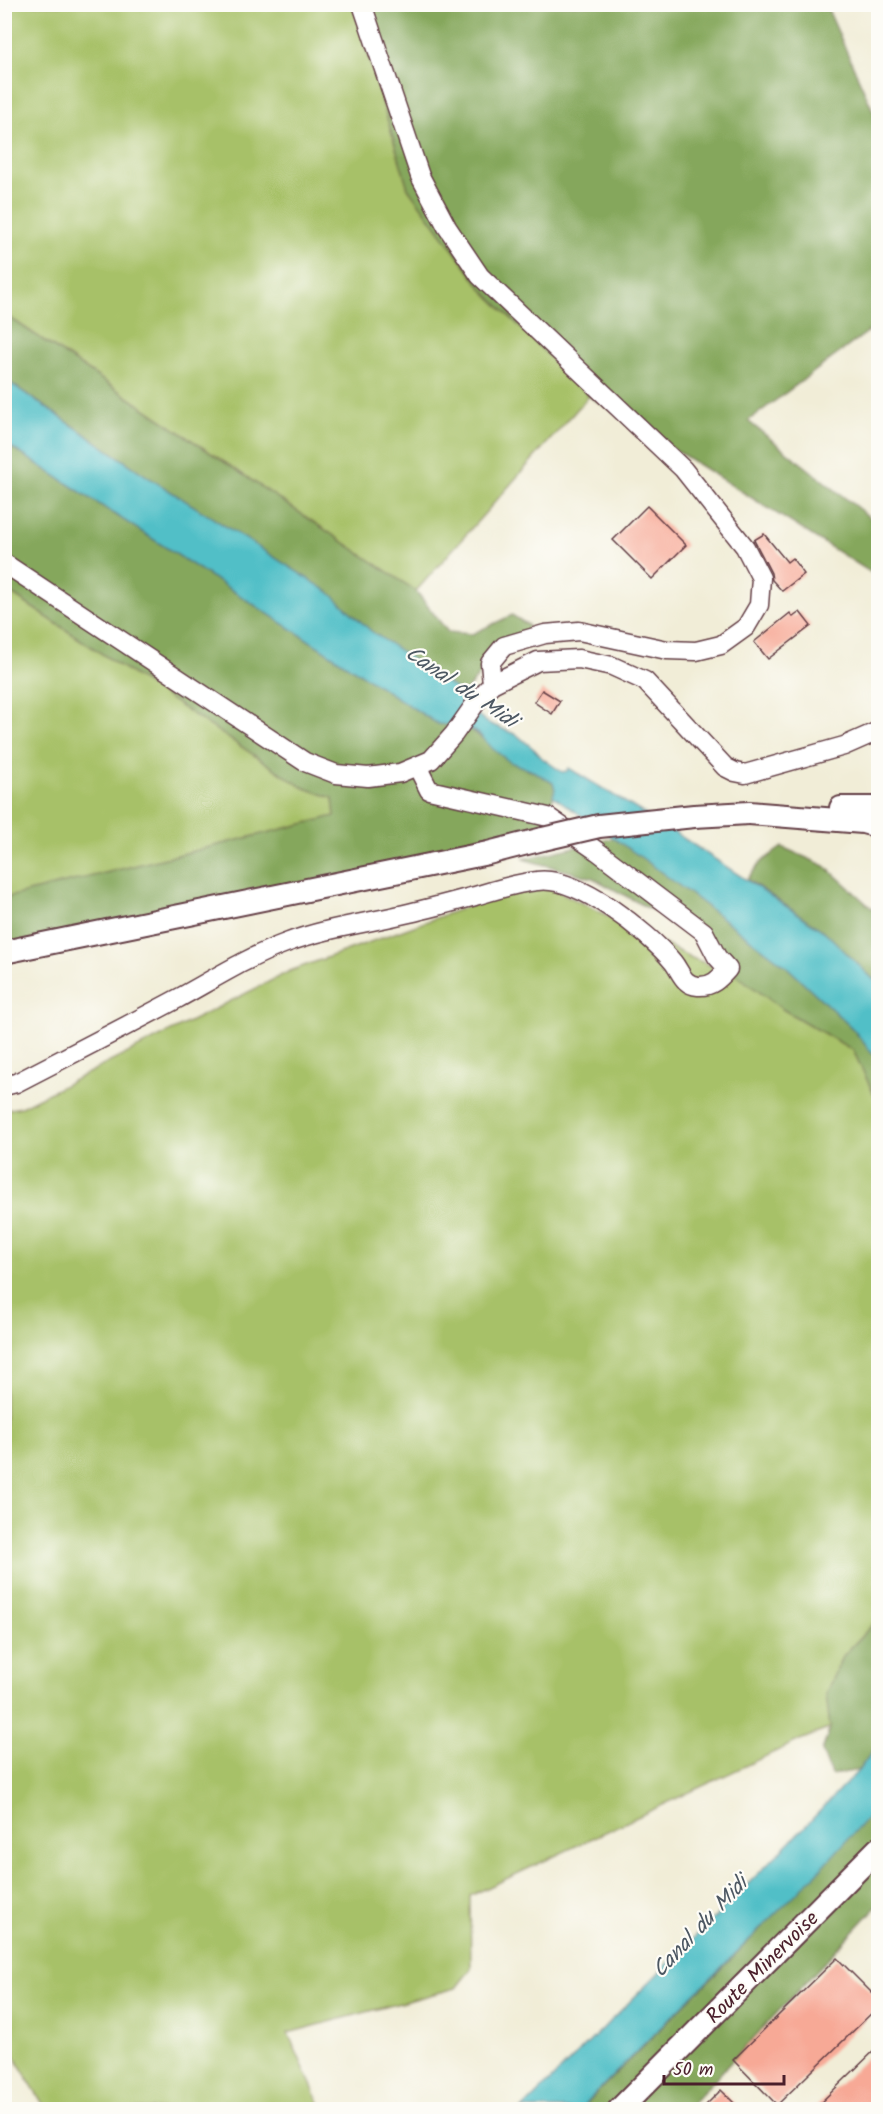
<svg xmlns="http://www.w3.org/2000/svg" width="883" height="2114" viewBox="0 0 883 2114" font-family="Kalam,sans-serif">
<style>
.green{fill:#a7c167;stroke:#787049;stroke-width:1.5}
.forest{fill:#85a75c;stroke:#686344;stroke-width:1.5}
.water{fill:#51bfc7;stroke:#4e6f79;stroke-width:1.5}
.building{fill:#f7a996}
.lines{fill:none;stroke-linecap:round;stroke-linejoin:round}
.minor-casing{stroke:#633e45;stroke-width:21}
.major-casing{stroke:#633e45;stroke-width:26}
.minor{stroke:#fff;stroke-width:18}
.major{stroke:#fff;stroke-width:22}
.major-bridge-casing{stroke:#633e45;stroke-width:26;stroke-linecap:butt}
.major-bridge{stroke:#fff;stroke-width:22}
.labels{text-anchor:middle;stroke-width:4.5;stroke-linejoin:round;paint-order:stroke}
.street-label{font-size:21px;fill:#4a1f2b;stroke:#fdfcf7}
.water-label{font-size:22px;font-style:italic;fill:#4c5762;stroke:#fdfcf7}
</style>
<rect width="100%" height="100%" fill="#fdfcf7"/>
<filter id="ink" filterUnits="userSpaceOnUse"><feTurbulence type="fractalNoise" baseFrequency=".0167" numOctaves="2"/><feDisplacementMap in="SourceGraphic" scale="12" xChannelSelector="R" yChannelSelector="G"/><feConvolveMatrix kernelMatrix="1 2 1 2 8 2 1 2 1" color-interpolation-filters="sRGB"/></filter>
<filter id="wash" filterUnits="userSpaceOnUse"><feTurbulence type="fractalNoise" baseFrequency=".008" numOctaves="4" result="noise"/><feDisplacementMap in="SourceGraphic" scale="24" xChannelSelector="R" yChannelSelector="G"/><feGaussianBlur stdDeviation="1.35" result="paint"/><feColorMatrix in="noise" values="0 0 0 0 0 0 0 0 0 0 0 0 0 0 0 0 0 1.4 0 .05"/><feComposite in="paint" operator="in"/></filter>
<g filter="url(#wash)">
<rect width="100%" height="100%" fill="#f1edd7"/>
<g class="green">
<polygon points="4,5 353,5 408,188 482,289 589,396 416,591 5,314"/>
<polygon points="4,589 302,787 333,798 335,816 5,898"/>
<polygon points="550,887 692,958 738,976 784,1010 853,1050 878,1103 878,1619 842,1657 826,1693 831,1728 800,1740 470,1896 471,1969 456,1988 288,2033 322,2109 46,2109 5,2041 5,1110 21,1107 290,971 502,894"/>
</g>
<g class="forest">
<polygon points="353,5 826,5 878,122 878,324 748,421 878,524 878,577 589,396 482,289 408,188"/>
<polygon points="4,314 416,591 448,632 472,634 512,615 528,625 528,639 490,663 463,694 371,631 329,592 151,479 5,379"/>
<polygon points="5,443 427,717 438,724 454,719 528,770 535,772 553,783 555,789 543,839 5,945 4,898 335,816 333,798 302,787 5,589"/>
<polygon points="614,838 645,860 786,966 853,1029 878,1061 878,1103 853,1050 784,1010 728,969 704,931 646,907 593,878 523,859"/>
<polygon points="782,847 825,866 878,914 878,984 825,932 747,879 761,862"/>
<polygon points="878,1619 878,1744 859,1770 831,1775 822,1751 830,1728 826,1693 842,1657"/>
<path d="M 878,1806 L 878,1905 L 687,2109 L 580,2110 C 679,2008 783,1911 878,1806 Z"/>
</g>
<g class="water">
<polygon points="4,379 151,479 329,592 371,631 463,694 465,698 464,704 488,723 517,735 535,750 542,758 562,772 567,771 569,768 572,770 674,832 825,932 878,984 878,1061 853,1029 786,966 645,860 553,796 555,789 553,783 535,772 510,762 493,749 480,735 454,719 446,725 438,724 427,717 5,443"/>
<polygon points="878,1744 878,1806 818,1872 648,2040 580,2109 522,2109 796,1836 859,1770"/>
</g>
<g id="blocks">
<g class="building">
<polygon points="647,506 686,545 652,579 613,540"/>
<polygon points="764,534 787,562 792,558 804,574 782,591 772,580 771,573 754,540"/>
<polygon points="800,612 811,626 768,659 754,642 790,613 793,617"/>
<polygon points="542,690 560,701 552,714 534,702"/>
<polygon points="837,1958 879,2000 879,2006 777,2105 733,2060"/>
<polygon points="879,2046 879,2109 814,2109"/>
<polygon points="721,2090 740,2109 702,2109"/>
</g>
</g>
</g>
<g filter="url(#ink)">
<use href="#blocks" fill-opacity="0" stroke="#633e45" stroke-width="1.5"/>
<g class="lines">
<g class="minor-casing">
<g id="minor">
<polyline points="362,4 420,176 447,227 480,276 683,469 745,547 761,578 759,605 746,627 721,645 696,651 667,650 579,631 545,634 504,646 490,663 492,684"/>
<polyline points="4,563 305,762 336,774 368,777 400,773 431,760 454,734 480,697 492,684 538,661 579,659 612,666 645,681 725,767 735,772 745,774 844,746 878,731"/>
<path d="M 4,1086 L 16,1083 C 70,1055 123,1028 177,999 C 212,980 248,957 286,943 C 325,928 368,923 409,913 C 431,908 453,902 475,896 C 495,890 516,883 537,881 C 577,875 648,932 673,962 C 681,972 683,985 698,986 C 712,987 719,979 728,969 L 717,957 L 704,932 L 597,851 L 548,817 L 429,790 L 417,766"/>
</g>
</g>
<g class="major-casing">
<g id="major">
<polyline points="841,808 878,808"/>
<polyline points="749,813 863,822 878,826"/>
<polyline points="4,952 488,853 543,839"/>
<polyline points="619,2110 878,1849"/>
</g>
</g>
<use href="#minor" class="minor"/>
<use href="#major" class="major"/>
<g class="major-bridge-casing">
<polyline id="major-bridge" points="543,839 599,826 694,816 749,813"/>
</g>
<use href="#major-bridge" class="major-bridge"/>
</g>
</g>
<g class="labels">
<g class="street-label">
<text transform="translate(762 1967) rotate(-45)" y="7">Route Minervoise</text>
</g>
<g class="water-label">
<text transform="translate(462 686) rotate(34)" y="8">Canal du Midi</text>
<text transform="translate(699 1926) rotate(-47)" y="8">Canal du Midi</text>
</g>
</g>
<rect width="883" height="2114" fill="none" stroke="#fdfcf7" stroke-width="24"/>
<path d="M664 2075v9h120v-9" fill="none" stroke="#4a1f2b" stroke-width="3"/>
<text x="673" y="2075" font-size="18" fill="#4a1f2b" stroke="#fdfcf7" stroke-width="4.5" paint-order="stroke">50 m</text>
</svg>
